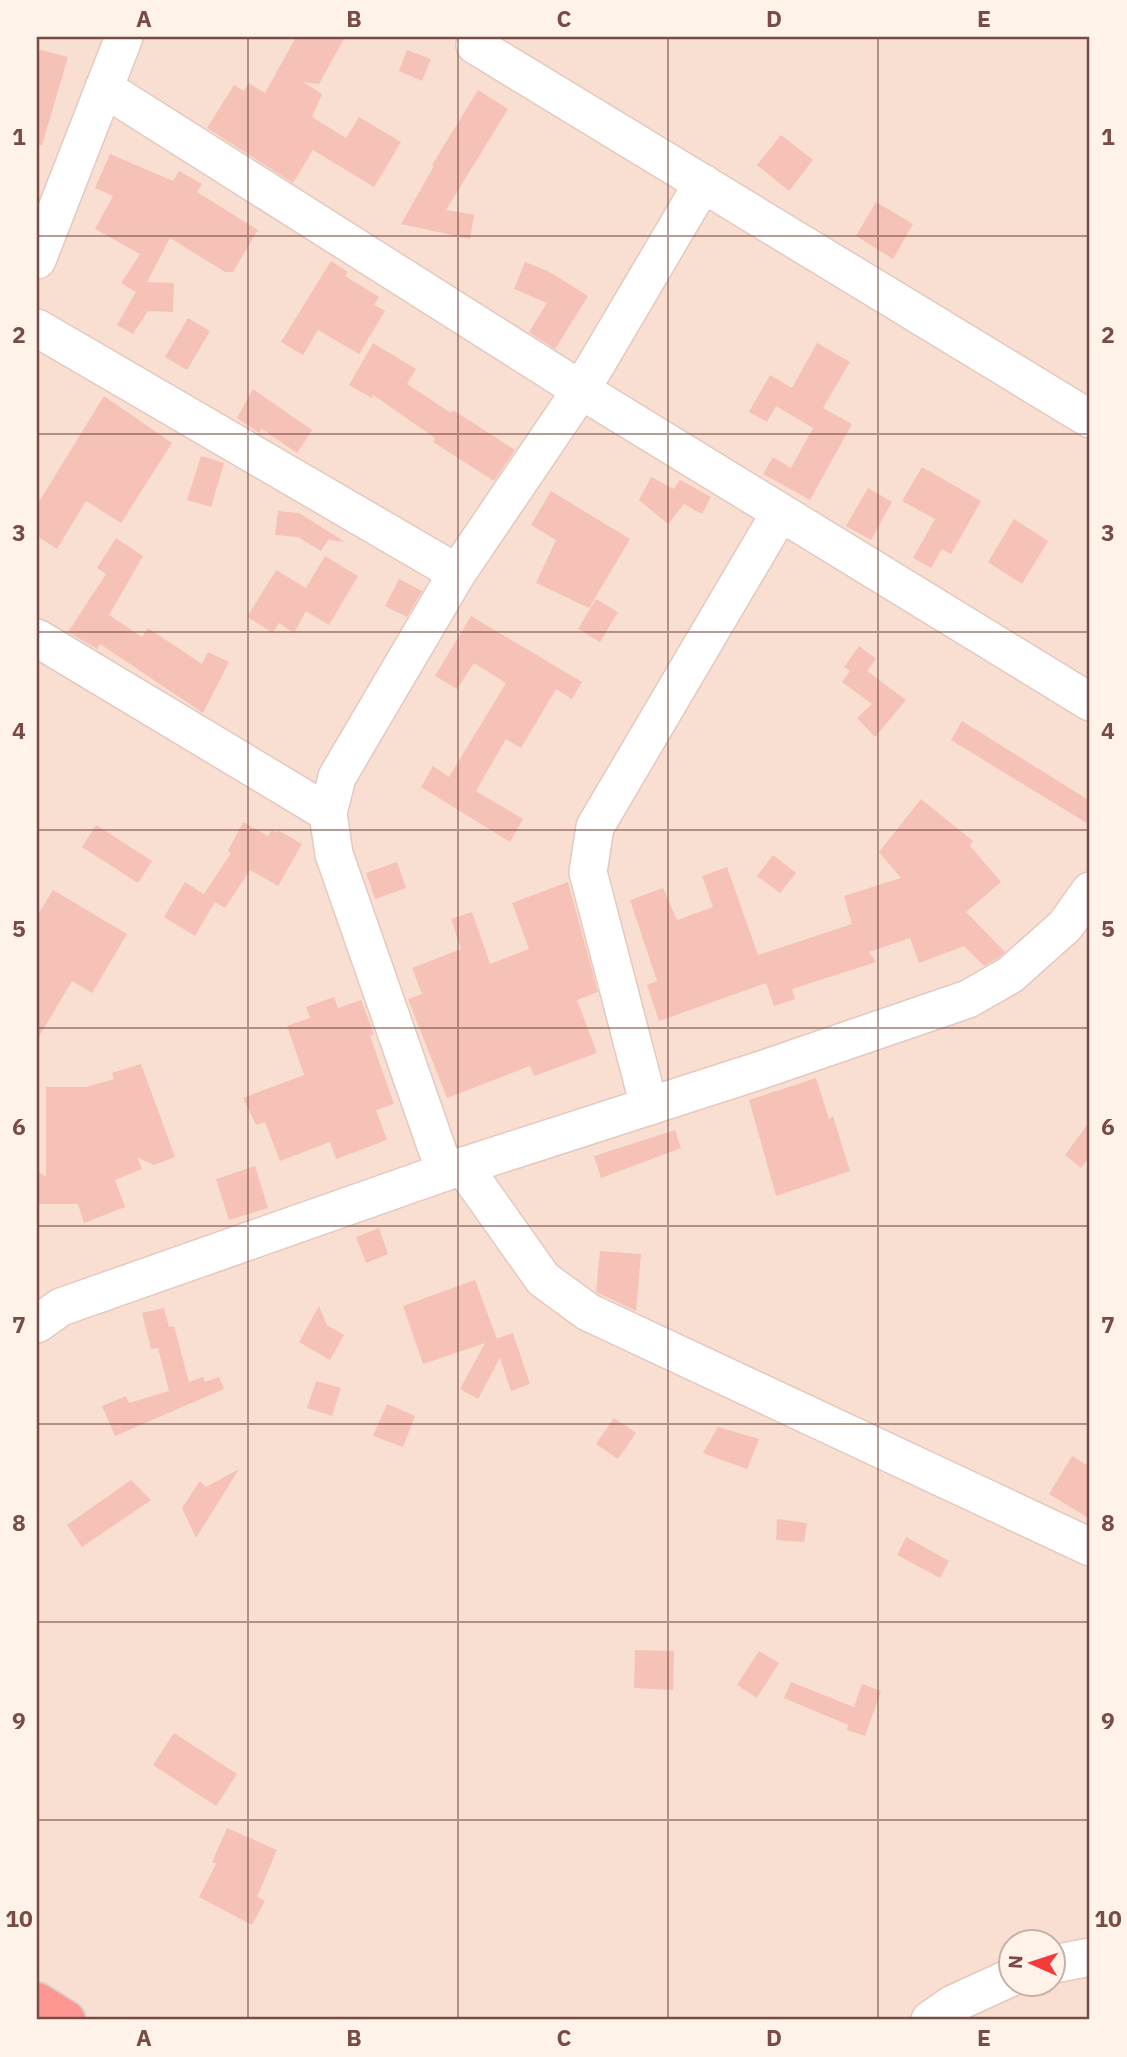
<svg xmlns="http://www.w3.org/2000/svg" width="1127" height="2057" viewBox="0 0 1127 2057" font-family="'IBM Plex Sans',sans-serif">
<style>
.residential{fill:#f9dfd2;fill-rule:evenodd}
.building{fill:#f6c1b6}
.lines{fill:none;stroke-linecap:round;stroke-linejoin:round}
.minor-casing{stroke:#e5c8be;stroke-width:40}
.highway-casing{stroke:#d9cdcb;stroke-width:42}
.minor{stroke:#fff;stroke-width:37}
.highway{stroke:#fe9692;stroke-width:38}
.grid{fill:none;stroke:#784c45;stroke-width:2;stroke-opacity:0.55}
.neatline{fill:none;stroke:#784c45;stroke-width:2.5}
.grid-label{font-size:23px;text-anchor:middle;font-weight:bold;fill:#784c45}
</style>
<rect width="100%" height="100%" fill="#feece1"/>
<path class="residential" d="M 37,37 L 1090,37 L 1090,2020 L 37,2020 ZM 1012,1941 L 1054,1941 L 1054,1983 L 1012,1983 Z"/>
<g class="building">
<polygon points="296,37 345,37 319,84 303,82 322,94 312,117 346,138 359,117 401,142 374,187 313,150 293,183 207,128 234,85 244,91 249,83 265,93"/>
<polygon points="37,49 68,57 42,145 37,145"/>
<polygon points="407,50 431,59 422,81 399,71"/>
<polygon points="478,90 508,109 446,210 474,215 470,239 401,224 434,166 432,165"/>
<polygon points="781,135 813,160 789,191 757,165"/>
<polygon points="110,154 173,181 179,171 202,184 197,192 258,230 233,272 225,272 170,238 147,282 174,283 173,312 148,311 133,334 117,325 136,292 121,283 140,254 95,229 113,196 95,188"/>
<polygon points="876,202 913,224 893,259 856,236"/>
<polygon points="331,261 348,272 345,276 379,297 374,305 385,311 359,354 318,330 303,355 281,342"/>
<polygon points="525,262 548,271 588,296 555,349 529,332 547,303 514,289"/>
<polygon points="188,318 210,331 187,370 165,357"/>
<polygon points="373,343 416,369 407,384 451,413 453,410 515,450 494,481 433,442 435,438 373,395 372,398 349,385"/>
<polygon points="817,343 850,362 823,408 852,424 810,500 763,474 773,457 791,468 813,428 776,406 767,422 749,412 770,375 792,388"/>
<polygon points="253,389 312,430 297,453 262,429 259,433 237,418"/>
<polygon points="104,396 172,443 121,523 86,501 57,549 37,536 37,505"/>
<polygon points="201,456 224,463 211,507 187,500"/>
<polygon points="922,467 981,501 951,554 942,549 931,568 913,558 935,519 902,501"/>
<polygon points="651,477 674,489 680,480 711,497 702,514 684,504 668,524 639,500"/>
<polygon points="868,488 892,502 871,540 846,526"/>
<polygon points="551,491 630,539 589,608 536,583 556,540 531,525"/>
<polygon points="278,511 299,513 345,542 328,540 321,551 298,537 275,535"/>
<polygon points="1014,519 1048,541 1022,584 988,562"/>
<polygon points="116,538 143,556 109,615 142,637 148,628 202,664 208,652 229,662 203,713 100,644 97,649 68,632 106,574 97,568"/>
<polygon points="325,556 358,576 329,625 306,611 294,633 279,623 273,633 247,617 276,570 306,588"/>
<polygon points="399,579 422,591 407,617 385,606"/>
<polygon points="596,599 618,612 600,642 578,629"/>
<polygon points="471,616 582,682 572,699 556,689 521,748 506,739 476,791 523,819 510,842 421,787 433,766 449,777 506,683 474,663 457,689 435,676"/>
<polygon points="859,646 876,659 867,671 906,700 875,737 857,718 872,704 842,682 850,671 844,667"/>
<polygon points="962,721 1090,801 1090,825 951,740"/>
<polygon points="921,799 973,841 970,846 1001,882 966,912 1005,952 998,958 984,966 964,946 919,963 910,938 869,952 876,962 792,989 795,999 774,1006 766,983 659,1021 647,985 657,981 630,900 663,888 677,920 713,907 702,876 727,867 758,955 852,924 844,896 901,878 879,852"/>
<polygon points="243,822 268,836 272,830 276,833 278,830 302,844 278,886 250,870 225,908 215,902 195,936 164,917 185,882 213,900 204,894 231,853 228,851"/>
<polygon points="96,825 152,861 138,883 82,847"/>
<polygon points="773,855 796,873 780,893 757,876"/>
<polygon points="397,862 406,888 375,899 366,873"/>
<polygon points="568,882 598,992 577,1000 597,1053 534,1076 530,1066 447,1098 408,999 422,994 412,968 461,949 451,919 472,912 490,964 529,949 512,903"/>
<polygon points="53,890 127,934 92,993 72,981 37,1040 37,916"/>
<polygon points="334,997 338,1008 361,1000 374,1034 370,1036 394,1104 376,1110 387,1140 336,1159 330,1142 280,1161 265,1122 256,1125 243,1098 304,1075 287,1026 310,1018 306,1007"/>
<polygon points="141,1064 175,1157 154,1165 137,1157 142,1169 115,1180 125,1207 84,1223 78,1204 37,1204 37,1171 46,1177 46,1087 86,1087 114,1079 112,1073"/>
<polygon points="816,1078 829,1119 833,1116 850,1171 776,1196 749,1100"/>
<polygon points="1090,1121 1090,1156 1081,1168 1065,1155"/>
<polygon points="675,1130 681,1148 601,1178 594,1156"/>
<polygon points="255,1166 268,1208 229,1220 216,1179"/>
<polygon points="379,1228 388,1254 366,1263 356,1237"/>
<polygon points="600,1251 641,1254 636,1311 596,1292"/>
<polygon points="475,1280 497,1339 423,1364 403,1306"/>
<polygon points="319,1306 327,1325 344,1335 330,1360 299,1342"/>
<polygon points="164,1308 169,1327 174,1326 189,1382 203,1377 205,1382 219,1377 224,1389 115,1436 102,1406 126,1396 129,1403 169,1391 158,1348 151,1349 142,1313"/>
<polygon points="513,1333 530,1384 511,1391 500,1358 478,1399 460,1389 485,1343"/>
<polygon points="316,1381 341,1388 332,1416 307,1408"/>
<polygon points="387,1404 415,1416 403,1447 373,1436"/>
<polygon points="614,1418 636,1433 618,1459 596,1444"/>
<polygon points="718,1427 759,1439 747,1469 703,1453"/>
<polygon points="1072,1456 1090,1467 1090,1519 1049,1494"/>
<polygon points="239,1469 196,1538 182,1508 200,1481 206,1487"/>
<polygon points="131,1480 151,1500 82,1547 67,1525"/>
<polygon points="777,1519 807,1523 804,1542 776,1540"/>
<polygon points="906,1537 949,1561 940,1578 897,1555"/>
<polygon points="635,1650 674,1651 673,1690 634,1688"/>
<polygon points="759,1651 779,1663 757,1698 737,1685"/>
<polygon points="791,1682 854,1707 862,1684 881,1691 865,1736 847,1730 848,1725 784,1698"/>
<polygon points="174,1733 237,1774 216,1806 153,1765"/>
<polygon points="227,1828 277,1850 257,1897 265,1901 252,1925 199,1897 216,1864 212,1862"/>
</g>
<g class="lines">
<g class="minor-casing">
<g id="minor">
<polyline points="479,37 475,45 1090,419"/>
<polyline points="104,88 581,390 1090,702"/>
<polyline points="37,260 124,37"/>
<polyline points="37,328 457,573"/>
<polyline points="37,638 328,813"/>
<polyline points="649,1106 588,872 595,827 780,513"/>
<polyline points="463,1166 543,1279 588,1312 1090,1547"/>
<polyline points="445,1172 334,854 328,813 337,777 457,573 581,390 703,183"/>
<polyline points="37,1324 61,1307 445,1172 764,1069 968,999 1010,975 1065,926 1090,891"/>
<polyline points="1054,1964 1090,1957"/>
<polyline points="930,2020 953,2004 1012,1977"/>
</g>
</g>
<g class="highway-casing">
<polyline id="highway" points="37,2002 66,2020"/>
</g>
<use href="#minor" class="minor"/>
<use href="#highway" class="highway"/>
</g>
<path class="grid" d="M 248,37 L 248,2020M 458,37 L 458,2020M 668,37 L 668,2020M 878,37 L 878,2020M 37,236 L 1090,236M 37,434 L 1090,434M 37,632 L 1090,632M 37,830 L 1090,830M 37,1028 L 1090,1028M 37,1226 L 1090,1226M 37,1424 L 1090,1424M 37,1622 L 1090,1622M 37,1820 L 1090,1820"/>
<rect width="1127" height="2057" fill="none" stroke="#fff2e9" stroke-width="77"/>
<g transform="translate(1032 1963) rotate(273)"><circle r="33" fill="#fff2e9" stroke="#c9b0a7" stroke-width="2"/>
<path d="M0-5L12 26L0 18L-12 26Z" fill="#f43b3a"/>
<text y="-10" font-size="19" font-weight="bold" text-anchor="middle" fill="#784c45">N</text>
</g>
<rect x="38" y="38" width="1050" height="1980" class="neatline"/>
<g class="grid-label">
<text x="144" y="27">A</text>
<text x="354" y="27">B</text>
<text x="564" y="27">C</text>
<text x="774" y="27">D</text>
<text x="984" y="27">E</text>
<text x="19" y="145">1</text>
<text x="1108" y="145">1</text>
<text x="19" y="343">2</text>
<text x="1108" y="343">2</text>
<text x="19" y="541">3</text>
<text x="1108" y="541">3</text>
<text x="19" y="739">4</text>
<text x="1108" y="739">4</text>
<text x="19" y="937">5</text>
<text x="1108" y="937">5</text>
<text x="19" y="1135">6</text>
<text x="1108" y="1135">6</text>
<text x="19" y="1333">7</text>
<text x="1108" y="1333">7</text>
<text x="19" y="1531">8</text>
<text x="1108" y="1531">8</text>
<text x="19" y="1729">9</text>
<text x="1108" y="1729">9</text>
<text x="19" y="1927">10</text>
<text x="1108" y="1927">10</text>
<text x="144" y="2046">A</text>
<text x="354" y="2046">B</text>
<text x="564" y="2046">C</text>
<text x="774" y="2046">D</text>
<text x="984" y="2046">E</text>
</g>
</svg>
